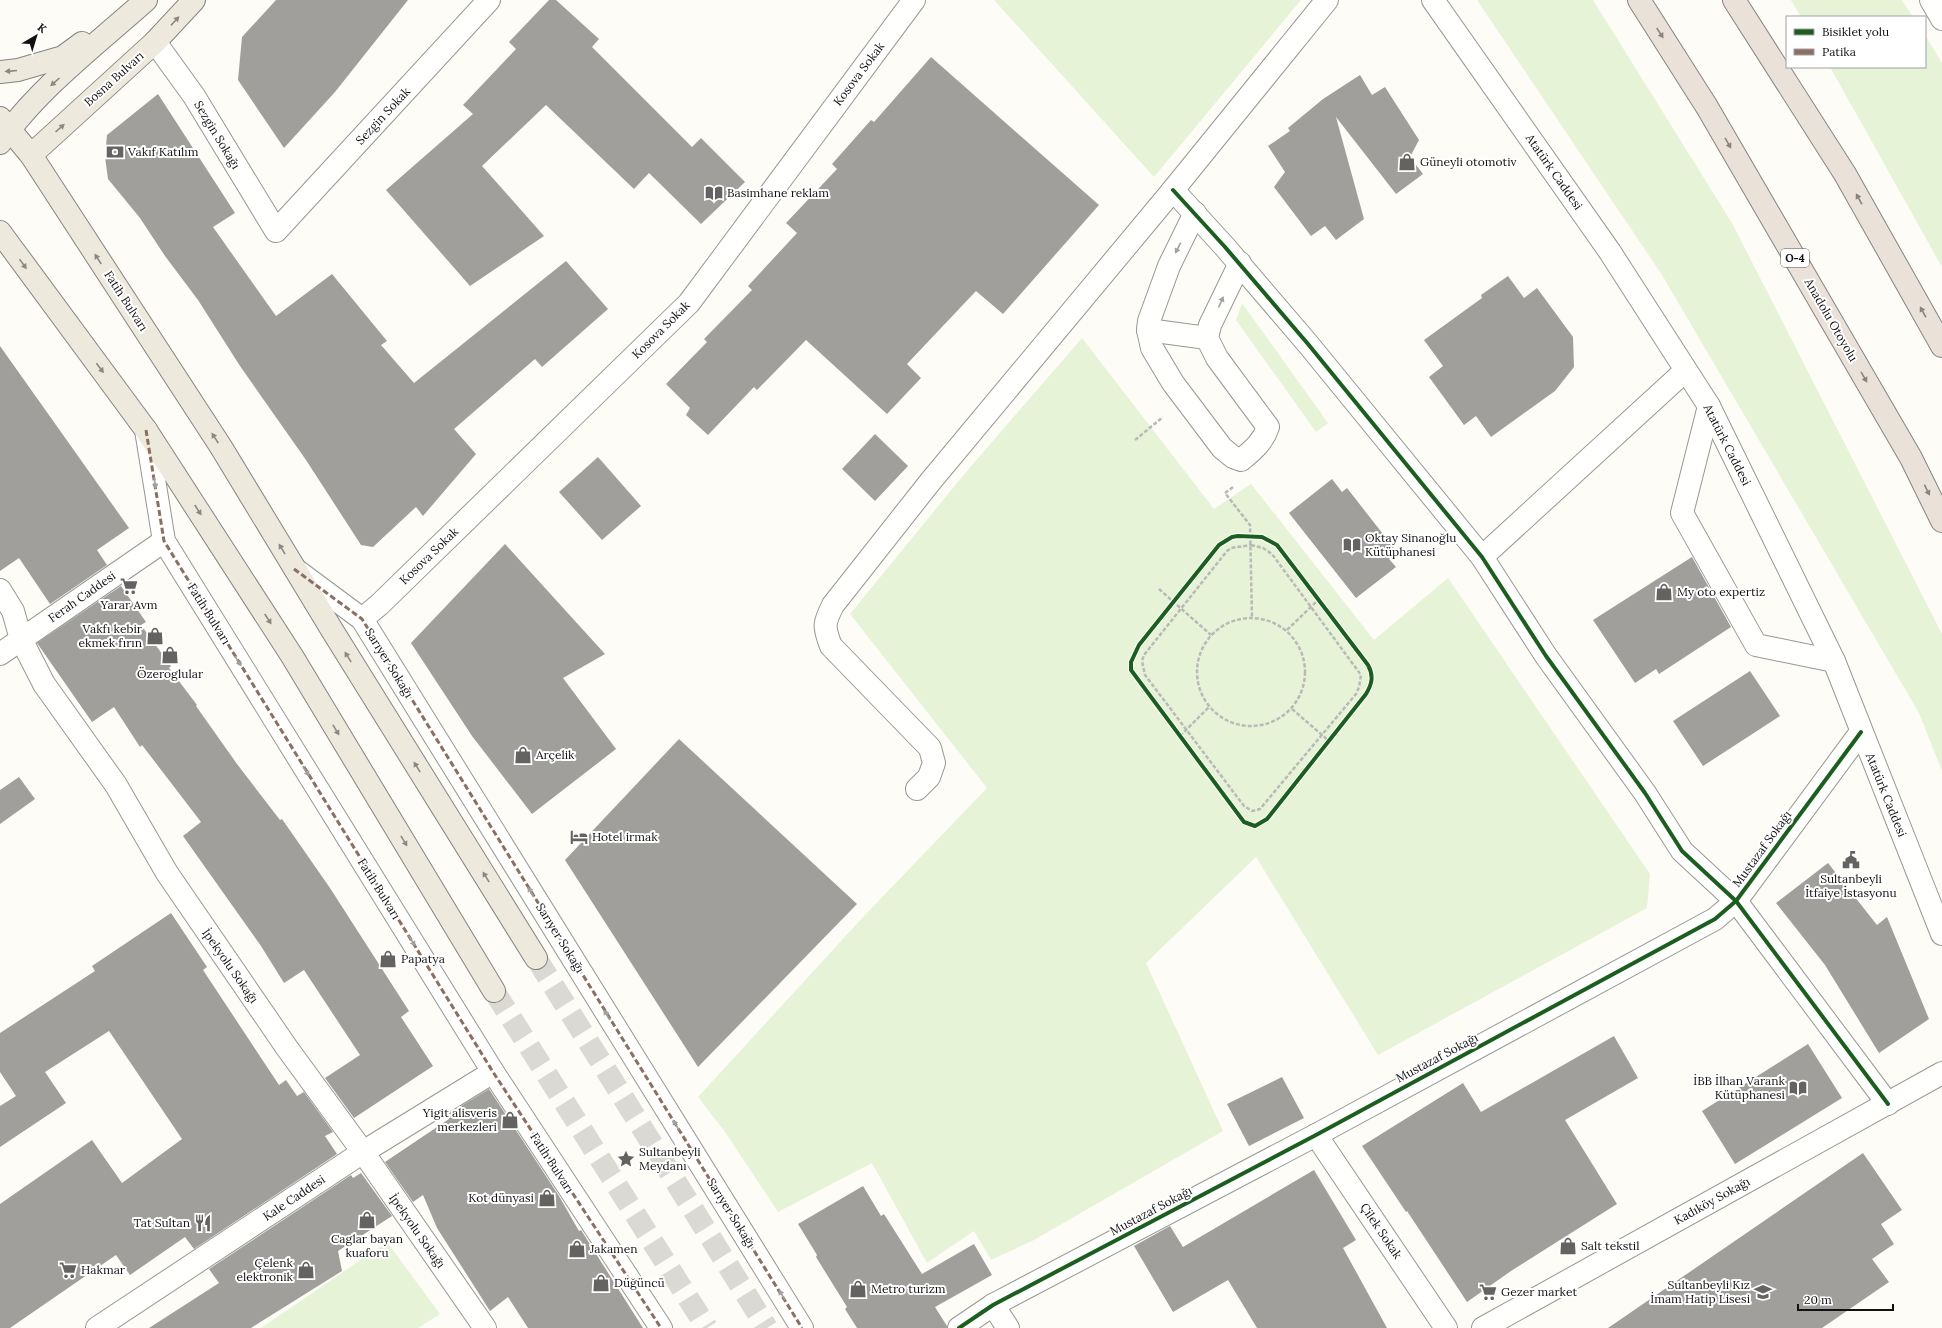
<svg xmlns="http://www.w3.org/2000/svg" width="1942" height="1328" viewBox="0 0 1942 1328" font-family="Lora,serif">
<style>
.green{fill:#e7f3d7}
.building{fill:#a19f9c}
.lines{fill:none;stroke-linecap:round;stroke-linejoin:round}
.major-tunnel{stroke:#dad9d4;stroke-width:22;stroke-dasharray:22 11;stroke-linecap:butt}
.minor-casing{stroke:#979795;stroke-width:24}
.major-casing{stroke:#858482;stroke-width:24}
.highway-casing{stroke:#858482;stroke-width:24}
.path{stroke:#b9b9b8;stroke-width:2.5;stroke-dasharray:4 2;stroke-linecap:butt}
.minor{stroke:#fffffe;stroke-width:22}
.major{stroke:#ede9dc;stroke-width:22}
.highway{stroke:#eae1d8;stroke-width:22}
.quiet{stroke:#8d6e63;stroke-width:3;stroke-dasharray:6 3;stroke-linecap:butt}
.cycleway-casing{stroke:#fff;stroke-width:6}
.cycleway{stroke:#1b5e20;stroke-width:4}
.oneway{fill:#8a8881}
.oneway2{fill:#88837e}
.oneway3{fill:#a0a09f}
.labels{text-anchor:middle;stroke-width:4;stroke-linejoin:round;paint-order:stroke}
.shield{fill:#fff;stroke:#585858;stroke-width:1}
.shield-label{font-size:11px;font-weight:bold;fill:#111}
.street-label{font-size:12px;fill:#111;stroke:#fff}
.poi-label{font-size:12px;fill:#111;stroke:#fff;text-anchor:start}
</style>
<rect width="100%" height="100%" fill="#fdfcf7"/>
<g class="green">
<polygon points="994,0 1301,0 1154,177"/>
<polygon points="1477,0 1593,0 1732,223 1942,634 1942,771 1919,713 1662,275"/>
<polygon points="1791,0 1902,0 1913,17 1801,17"/>
<polygon points="1925,35 1942,63 1942,267 1830,67 1925,67"/>
<polygon points="1242,303 1328,423 1316,432 1236,320"/>
<polygon points="1082,338 1214,509 1251,484 1374,640 1448,578 1650,874 1647,908 1378,1055 1256,857 1146,963 1223,1131 1034,1240 991,1260 974,1231 927,1263 872,1163 778,1212 725,1132 698,1097 864,916 987,788 850,614 966,472"/>
<polygon points="387,1242 440,1314 418,1328 261,1328"/>
</g>
<g class="building">
<polygon points="276,0 408,0 335,92 284,148 238,80 242,37"/>
<polygon points="549,0 556,0 599,39 592,47 692,147 701,138 745,182 701,224 649,173 634,189 546,105 482,166 544,236 470,286 386,190 473,114 463,105 516,49 509,42"/>
<polygon points="931,57 1099,205 1003,314 976,291 907,364 921,378 887,414 806,340 757,390 754,387 708,435 686,415 690,408 666,384 707,342 704,339 752,290 748,286 797,233 786,223 837,169 832,164 871,120 874,122"/>
<polygon points="1360,75 1372,95 1385,87 1419,140 1410,157 1423,174 1396,194 1336,117 1364,219 1336,240 1325,226 1311,236 1274,187 1285,172 1268,146 1290,131 1288,128 1323,99"/>
<polygon points="158,94 235,213 213,227 276,316 332,274 387,341 381,345 414,383 566,261 608,309 542,367 535,359 454,429 476,454 423,516 416,507 373,547 361,545 306,460 240,366 198,300 165,256 140,218 108,179 105,157 107,135"/>
<polygon points="1508,276 1524,298 1537,288 1573,337 1574,367 1555,391 1491,437 1476,416 1464,425 1429,377 1443,366 1424,340 1482,298 1481,295"/>
<polygon points="0,346 129,528 97,550 107,565 50,604 19,558 0,571"/>
<polygon points="875,434 908,466 875,501 842,469"/>
<polygon points="598,457 641,506 602,540 559,492"/>
<polygon points="1332,479 1342,492 1347,488 1397,552 1389,559 1396,567 1356,598 1289,513"/>
<polygon points="505,544 605,654 563,678 616,749 532,814 472,736 411,643"/>
<polygon points="1692,557 1731,627 1659,674 1656,669 1635,683 1593,620"/>
<polygon points="121,586 146,622 141,625 171,666 169,668 197,705 196,706 237,764 280,820 282,819 330,888 409,1011 401,1017 433,1066 354,1118 325,1078 360,1055 304,970 284,983 261,946 183,836 201,822 142,745 140,747 114,707 92,722 37,643"/>
<polygon points="1750,671 1780,716 1703,766 1673,721"/>
<polygon points="679,739 857,904 698,1067 565,860"/>
<polygon points="19,777 35,799 0,824 0,790"/>
<polygon points="1828,863 1877,925 1887,917 1929,1019 1879,1053 1825,965 1776,903"/>
<polygon points="171,913 207,967 203,970 279,1085 286,1080 297,1096 304,1092 333,1132 325,1136 337,1154 194,1249 185,1237 130,1275 116,1255 10,1328 0,1328 0,1204 92,1140 122,1183 182,1139 109,1031 45,1072 66,1103 0,1147 0,1106 16,1096 0,1072 0,1033 95,971 92,966"/>
<polygon points="1614,1036 1638,1078 1565,1120 1617,1204 1511,1271 1467,1302 1407,1211 1406,1212 1362,1146 1463,1083 1481,1112"/>
<polygon points="1808,1044 1842,1098 1735,1164 1702,1111"/>
<polygon points="1282,1077 1304,1118 1249,1146 1227,1104"/>
<polygon points="489,1089 559,1196 579,1231 581,1230 643,1328 528,1328 508,1297 490,1311 437,1228 423,1195 413,1202 385,1162 449,1119 446,1115"/>
<polygon points="1863,1153 1902,1210 1881,1224 1894,1244 1872,1259 1889,1282 1822,1328 1608,1328"/>
<polygon points="1314,1170 1356,1240 1343,1248 1387,1328 1257,1328 1228,1280 1173,1312 1134,1246 1170,1226 1183,1247"/>
<polygon points="361,1173 392,1216 338,1251 342,1271 251,1328 149,1328 219,1283 209,1269 351,1175 353,1178"/>
<polygon points="863,1186 881,1216 884,1214 922,1274 974,1244 992,1275 935,1307 947,1326 947,1328 857,1328 845,1309 847,1307 816,1257 817,1255 798,1224"/>
</g>
<g class="lines">
<g class="major-tunnel">
<polyline points="536,958 767,1328"/>
<polyline points="494,991 707,1328"/>
</g>
<g class="minor-casing">
<g id="minor">
<polyline points="1433,0 1610,252 1709,406 1834,661 1942,934"/>
<polyline points="1931,0 1942,19"/>
<polyline points="155,42 194,96 276,231 489,0"/>
<polyline points="1173,190 1225,247 1308,344 1482,557 1546,656 1645,793 1682,851 1736,901 1888,1104"/>
<path d="M 1195,213 L 1169,266 L 1149,321 L 1148,330 L 1152,348 L 1173,383 L 1222,448 L 1233,457 L 1241,460 C 1253,450 1263,442 1268,427 L 1217,358 L 1207,338 L 1210,325 L 1240,263"/>
<polyline points="1148,330 1207,338"/>
<polyline points="1709,406 1682,513 1756,645 1834,661"/>
<polyline points="146,430 164,541 493,1072 661,1328"/>
<polyline points="1482,557 1685,371"/>
<polyline points="296,570 362,619 802,1328"/>
<polyline points="0,590 13,611 21,639 44,684 116,785 167,873 287,1048 363,1152 485,1328"/>
<polyline points="362,619 379,605 689,303 914,0"/>
<polyline points="0,654 164,541"/>
<path d="M 917,789 L 929,777 L 934,763 L 930,748 L 831,646 C 823,626 824,623 833,605 L 930,482 L 1173,190 L 1327,0"/>
<polyline points="1316,1135 1446,1328"/>
<polyline points="993,1305 1008,1328"/>
<polyline points="97,1328 363,1152 493,1072"/>
<polyline points="959,1328 993,1305 1316,1135 1715,919 1736,901 1861,732"/>
<polyline points="1483,1328 1942,1073"/>
</g>
</g>
<g class="major-casing">
<g id="major">
<polyline points="0,72 18,70 63,57 82,43"/>
<polyline points="0,118 31,155 221,447 332,630 536,958"/>
<path d="M 0,143 C 36,90 98,43 146,0"/>
<polyline points="31,155 155,42 194,0"/>
<polyline points="0,232 146,430 292,656 494,991"/>
</g>
</g>
<g class="highway-casing">
<g id="highway">
<polyline points="1639,0 1707,107 1911,458 1942,521"/>
<polyline points="1734,0 1845,174 1942,346"/>
</g>
</g>
<g class="path">
<polyline points="1135,440 1163,417"/>
<polyline points="1233,487 1225,493 1250,525 1252,618"/>
<polygon points="1251,545 1263,548 1272,554 1361,675 1359,687 1356,694 1260,809 1252,811 1244,806 1145,675 1142,661 1144,655 1227,551 1231,548"/>
<polyline points="1159,589 1211,635"/>
<circle cx="1251" cy="672" r="54"/>
<polyline points="1287,630 1318,600"/>
<polyline points="1292,709 1329,741"/>
<polyline points="1180,736 1209,707"/>
</g>
<use href="#minor" class="minor"/>
<use href="#major" class="major"/>
<use href="#highway" class="highway"/>
<g class="quiet">
<polyline points="146,430 164,541 493,1072 661,1328"/>
<polyline points="294,569 362,619 802,1328"/>
</g>
<g class="cycleway-casing">
<g id="cycleway">
<polyline points="1173,190 1225,247 1308,344 1482,557 1546,656 1645,793 1682,851 1736,901 1888,1104"/>
<path d="M 1238,536 L 1262,537 L 1277,545 L 1368,665 C 1374,676 1372,684 1366,694 L 1267,819 L 1255,826 L 1244,822 L 1131,670 L 1131,662 L 1139,645 L 1219,545 L 1232,537 Z"/>
<polyline points="959,1328 993,1305 1316,1135 1715,919 1736,901 1861,732"/>
</g>
</g>
<use href="#cycleway" class="cycleway"/>
</g>
<defs><path id="oneway-solid" d="M-6-.8H1V-3.2L6.5 0L1 3.2V.8H-6Z"/></defs>
<g class="oneway">
<use href="#oneway-solid" transform="translate(175 21) rotate(-47)"/>
<use href="#oneway-solid" transform="translate(11 71) rotate(175)"/>
<use href="#oneway-solid" transform="translate(55 82) rotate(138)"/>
<use href="#oneway-solid" transform="translate(60 128) rotate(-42)"/>
<use href="#oneway-solid" transform="translate(98 259) rotate(-123)"/>
<use href="#oneway-solid" transform="translate(23 264) rotate(54)"/>
<use href="#oneway-solid" transform="translate(100 368) rotate(53)"/>
<use href="#oneway-solid" transform="translate(215 438) rotate(-123)"/>
<use href="#oneway-solid" transform="translate(198 510) rotate(57)"/>
<use href="#oneway-solid" transform="translate(282 549) rotate(-121)"/>
<use href="#oneway-solid" transform="translate(268 619) rotate(57)"/>
<use href="#oneway-solid" transform="translate(348 657) rotate(-122)"/>
<use href="#oneway-solid" transform="translate(336 730) rotate(59)"/>
<use href="#oneway-solid" transform="translate(417 767) rotate(-122)"/>
<use href="#oneway-solid" transform="translate(404 841) rotate(59)"/>
<use href="#oneway-solid" transform="translate(486 877) rotate(-122)"/>
</g>
<g class="oneway2">
<use href="#oneway-solid" transform="translate(1660 33) rotate(57)"/>
<use href="#oneway-solid" transform="translate(1728 143) rotate(60)"/>
<use href="#oneway-solid" transform="translate(1859 199) rotate(-119)"/>
<use href="#oneway-solid" transform="translate(1923 312) rotate(-119)"/>
<use href="#oneway-solid" transform="translate(1864 377) rotate(60)"/>
<use href="#oneway-solid" transform="translate(1927 490) rotate(64)"/>
</g>
<g class="oneway3">
<use href="#oneway-solid" transform="translate(1178 248) rotate(117)"/>
<use href="#oneway-solid" transform="translate(1221 302) rotate(-66)"/>
<use href="#oneway-solid" transform="translate(155 483) rotate(81)"/>
<use href="#oneway-solid" transform="translate(238 661) rotate(58)"/>
<use href="#oneway-solid" transform="translate(306 771) rotate(58)"/>
<use href="#oneway-solid" transform="translate(531 892) rotate(-122)"/>
<use href="#oneway-solid" transform="translate(412 941) rotate(58)"/>
<use href="#oneway-solid" transform="translate(607 1015) rotate(-122)"/>
<use href="#oneway-solid" transform="translate(676 1125) rotate(-122)"/>
<use href="#oneway-solid" transform="translate(782 1295) rotate(-122)"/>
</g>
<defs>
<g id="bank-bare" transform="scale(1.38)"><path d="M-6-4H6V4H-6ZM0-2.3a2.3 2.3 0 1 0 0 4.6a2.3 2.3 0 1 0 0-4.6Z" fill="#646362" stroke="#fff" stroke-width="2.5" paint-order="stroke"/></g>
<g id="shop-bare" transform="scale(1.38)"><path d="M-5-2.5h2.3a2.7 3.5 0 0 1 5.4 0H5L5.5 6h-11ZM-1.5-2.5h3a1.5 2.3 0 0 0-3 0Z" fill="#646362" stroke="#fff" stroke-width="2.5" paint-order="stroke"/></g>
<g id="library-bare" transform="scale(1.38)"><path d="M-6-4Q-3-5.5-.7-3.5V5Q-3 3-6 4ZM6-4Q3-5.5 .7-3.5V5Q3 3 6 4Z" fill="#646362" stroke="#fff" stroke-width="2.5" paint-order="stroke"/></g>
<g id="supermarket-bare" transform="scale(1.38)"><path d="M-6-5.5h2.5l.6 2H6L4.5 2H-2.5L-4.4-4H-6ZM-1.5 3.2a1.3 1.3 0 1 0 .1 0ZM3 3.2a1.3 1.3 0 1 0 .1 0Z" fill="#646362" stroke="#fff" stroke-width="2.5" paint-order="stroke"/></g>
<g id="hotel-bare" transform="scale(1.38)"><path d="M-6-4.5h1.5V1H6V5H4.5V3h-9V5H-6ZM-4 0a1.8 1.8 0 1 1 3.6 0ZM.5 0V-2.5h3Q6-2.5 6 0Z" fill="#646362" stroke="#fff" stroke-width="2.5" paint-order="stroke"/></g>
<g id="civic-bare" transform="scale(1.38)"><path d="M-.6-6.5H3V-4.5H.6V-3L4-1V1h2V6H-6V1h2V-1L-.6-3ZM-1.2 2.5V6h2.4V2.5Z" fill="#646362" stroke="#fff" stroke-width="2.5" paint-order="stroke"/></g>
<g id="sight-bare" transform="scale(1.38)"><path d="M0-6L1.8-2.2L6-1.7L2.9 1.2L3.7 5.4L0 3.3L-3.7 5.4L-2.9 1.2L-6-1.7L-1.8-2.2Z" fill="#646362" stroke="#fff" stroke-width="2.5" paint-order="stroke"/></g>
<g id="restaurant-bare" transform="scale(1.38)"><path d="M-5-6h1v4h1v-4h1v4h1v-4h1v5L-1.5 .5V6h-2V.5L-5-1ZM5-6V6H3V1.5H1.5Q1.5-4 5-6Z" fill="#646362" stroke="#fff" stroke-width="2.5" paint-order="stroke"/></g>
<g id="school-bare" transform="scale(1.38)"><path d="M0-5L7-2L0 1L-7-2ZM-4 1L0 2.5L4 1V4Q0 6-4 4Z" fill="#646362" stroke="#fff" stroke-width="2.5" paint-order="stroke"/></g>
</defs>
<g fill-rule="evenodd">
<use href="#bank-bare" x="115" y="152"/>
<use href="#shop-bare" x="1407" y="162"/>
<use href="#library-bare" x="714" y="193"/>
<use href="#library-bare" x="1352" y="545"/>
<use href="#supermarket-bare" x="129" y="586"/>
<use href="#shop-bare" x="1664" y="592"/>
<use href="#shop-bare" x="155" y="636"/>
<use href="#shop-bare" x="170" y="655"/>
<use href="#shop-bare" x="523" y="755"/>
<use href="#hotel-bare" x="579" y="837"/>
<use href="#civic-bare" x="1851" y="860"/>
<use href="#shop-bare" x="388" y="959"/>
<use href="#library-bare" x="1798" y="1088"/>
<use href="#shop-bare" x="510" y="1120"/>
<use href="#sight-bare" x="626" y="1159"/>
<use href="#shop-bare" x="547" y="1198"/>
<use href="#shop-bare" x="367" y="1220"/>
<use href="#restaurant-bare" x="203" y="1223"/>
<use href="#shop-bare" x="1568" y="1246"/>
<use href="#shop-bare" x="577" y="1249"/>
<use href="#supermarket-bare" x="68" y="1270"/>
<use href="#shop-bare" x="306" y="1270"/>
<use href="#shop-bare" x="601" y="1283"/>
<use href="#shop-bare" x="858" y="1289"/>
<use href="#supermarket-bare" x="1488" y="1292"/>
<use href="#school-bare" x="1763" y="1292"/>
</g>
<g class="labels">
<rect class="shield" x="1781" y="249" width="28" height="18" rx="3"/>
<g class="shield-label">
<text x="1795" y="262">O-4</text>
</g>
<g class="street-label">
<text transform="translate(859 74) rotate(-53)" y="4">Kosova Sokak</text>
<text transform="translate(114 79) rotate(-42)" y="4">Bosna Bulvarı</text>
<text transform="translate(383 116) rotate(-47)" y="4">Sezgin Sokak</text>
<text transform="translate(217 135) rotate(59)" y="4">Sezgin Sokağı</text>
<text transform="translate(1554 172) rotate(55)" y="4">Atatürk Caddesi</text>
<text transform="translate(126 301) rotate(57)" y="4">Fatih Bulvarı</text>
<text transform="translate(1831 320) rotate(60)" y="4">Anadolu Otoyolu</text>
<text transform="translate(661 330) rotate(-45)" y="4">Kosova Sokak</text>
<text transform="translate(1727 445) rotate(63)" y="4">Atatürk Caddesi</text>
<text transform="translate(429 556) rotate(-44)" y="4">Kosova Sokak</text>
<text transform="translate(82 597) rotate(-35)" y="4">Ferah Caddesi</text>
<text transform="translate(209 614) rotate(58)" y="4">Fatih Bulvarı</text>
<text transform="translate(389 663) rotate(58)" y="4">Sarıyer Sokağı</text>
<text transform="translate(1886 795) rotate(68)" y="4">Atatürk Caddesi</text>
<text transform="translate(1762 849) rotate(-54)" y="4">Mustazaf Sokağı</text>
<text transform="translate(379 889) rotate(58)" y="4">Fatih Bulvarı</text>
<text transform="translate(560 938) rotate(58)" y="4">Sarıyer Sokağı</text>
<text transform="translate(230 966) rotate(55)" y="4">İpekyolu Sokağı</text>
<text transform="translate(1437 1058) rotate(-28)" y="4">Mustazaf Sokağı</text>
<text transform="translate(552 1163) rotate(57)" y="4">Fatih Bulvarı</text>
<text transform="translate(294 1198) rotate(-34)" y="4">Kale Caddesi</text>
<text transform="translate(1712 1201) rotate(-29)" y="4">Kadıköy Sokağı</text>
<text transform="translate(1151 1211) rotate(-28)" y="4">Mustazaf Sokağı</text>
<text transform="translate(731 1213) rotate(58)" y="4">Sarıyer Sokağı</text>
<text transform="translate(417 1231) rotate(55)" y="4">İpekyolu Sokağı</text>
<text transform="translate(1381 1231) rotate(56)" y="4">Çilek Sokak</text>
</g>
<g class="poi-label">
<text x="128" y="156">Vakıf Katılım</text>
<text x="1420" y="166">Güneyli otomotiv</text>
<text x="727" y="197">Basimhane reklam</text>
<text x="1365" y="542">Oktay Sinanoğlu<tspan x="1365" dy="14">Kütüphanesi</tspan></text>
<text x="1677" y="596">My oto expertiz</text>
<text x="129" y="609" text-anchor="middle">Yarar Avm</text>
<text x="142" y="633" text-anchor="end">Vakfı kebir<tspan x="142" dy="14">ekmek fırın</tspan></text>
<text x="170" y="678" text-anchor="middle">Özeroglular</text>
<text x="536" y="759">Arçelik</text>
<text x="592" y="841">Hotel irmak</text>
<text x="1851" y="883" text-anchor="middle">Sultanbeyli<tspan x="1851" dy="14">İtfaiye İstasyonu</tspan></text>
<text x="401" y="963">Papatya</text>
<text x="1785" y="1085" text-anchor="end">İBB İlhan Varank<tspan x="1785" dy="14">Kütüphanesi</tspan></text>
<text x="497" y="1117" text-anchor="end">Yigit alisveris<tspan x="497" dy="14">merkezleri</tspan></text>
<text x="639" y="1156">Sultanbeyli<tspan x="639" dy="14">Meydanı</tspan></text>
<text x="534" y="1202" text-anchor="end">Kot dünyasi</text>
<text x="190" y="1227" text-anchor="end">Tat Sultan</text>
<text x="367" y="1243" text-anchor="middle">Caglar bayan<tspan x="367" dy="14">kuaforu</tspan></text>
<text x="1581" y="1250">Salt tekstil</text>
<text x="590" y="1253">Jakamen</text>
<text x="293" y="1267" text-anchor="end">Çelenk<tspan x="293" dy="14">elektronik</tspan></text>
<text x="81" y="1274">Hakmar</text>
<text x="614" y="1287">Düğüncü</text>
<text x="1750" y="1289" text-anchor="end">Sultanbeyli Kız<tspan x="1750" dy="14">İmam Hatip Lisesi</tspan></text>
<text x="871" y="1293">Metro turizm</text>
<text x="1501" y="1296">Gezer market</text>
</g>
</g>
<rect x="1786" y="16" width="140" height="52" fill="#ffffff" stroke="#a0a0a0"/>
<rect x="1794" y="29" width="20" height="6" fill="#1b5e20" stroke="#a0a0a0"/>
<text x="1822" y="36" font-size="12" fill="#111111">Bisiklet yolu</text>
<rect x="1794" y="49" width="20" height="6" fill="#8d6e63" stroke="#a0a0a0"/>
<text x="1822" y="56" font-size="12" fill="#111111">Patika</text>
<g transform="translate(36 36) rotate(38)" stroke="#ffffff" stroke-width="3" paint-order="stroke">
<path d="M0-3L7 15L0 10L-7 15Z" fill="#111111"/>
<text y="-6" font-size="11" font-weight="bold" text-anchor="middle" fill="#111111">K</text>
</g>
<path d="M1798 1304v6h95v-6" fill="none" stroke="#111111" stroke-width="2"/>
<text x="1804" y="1304" font-size="12" fill="#111111" stroke="#ffffff" stroke-width="3" paint-order="stroke">20 m</text>
</svg>
